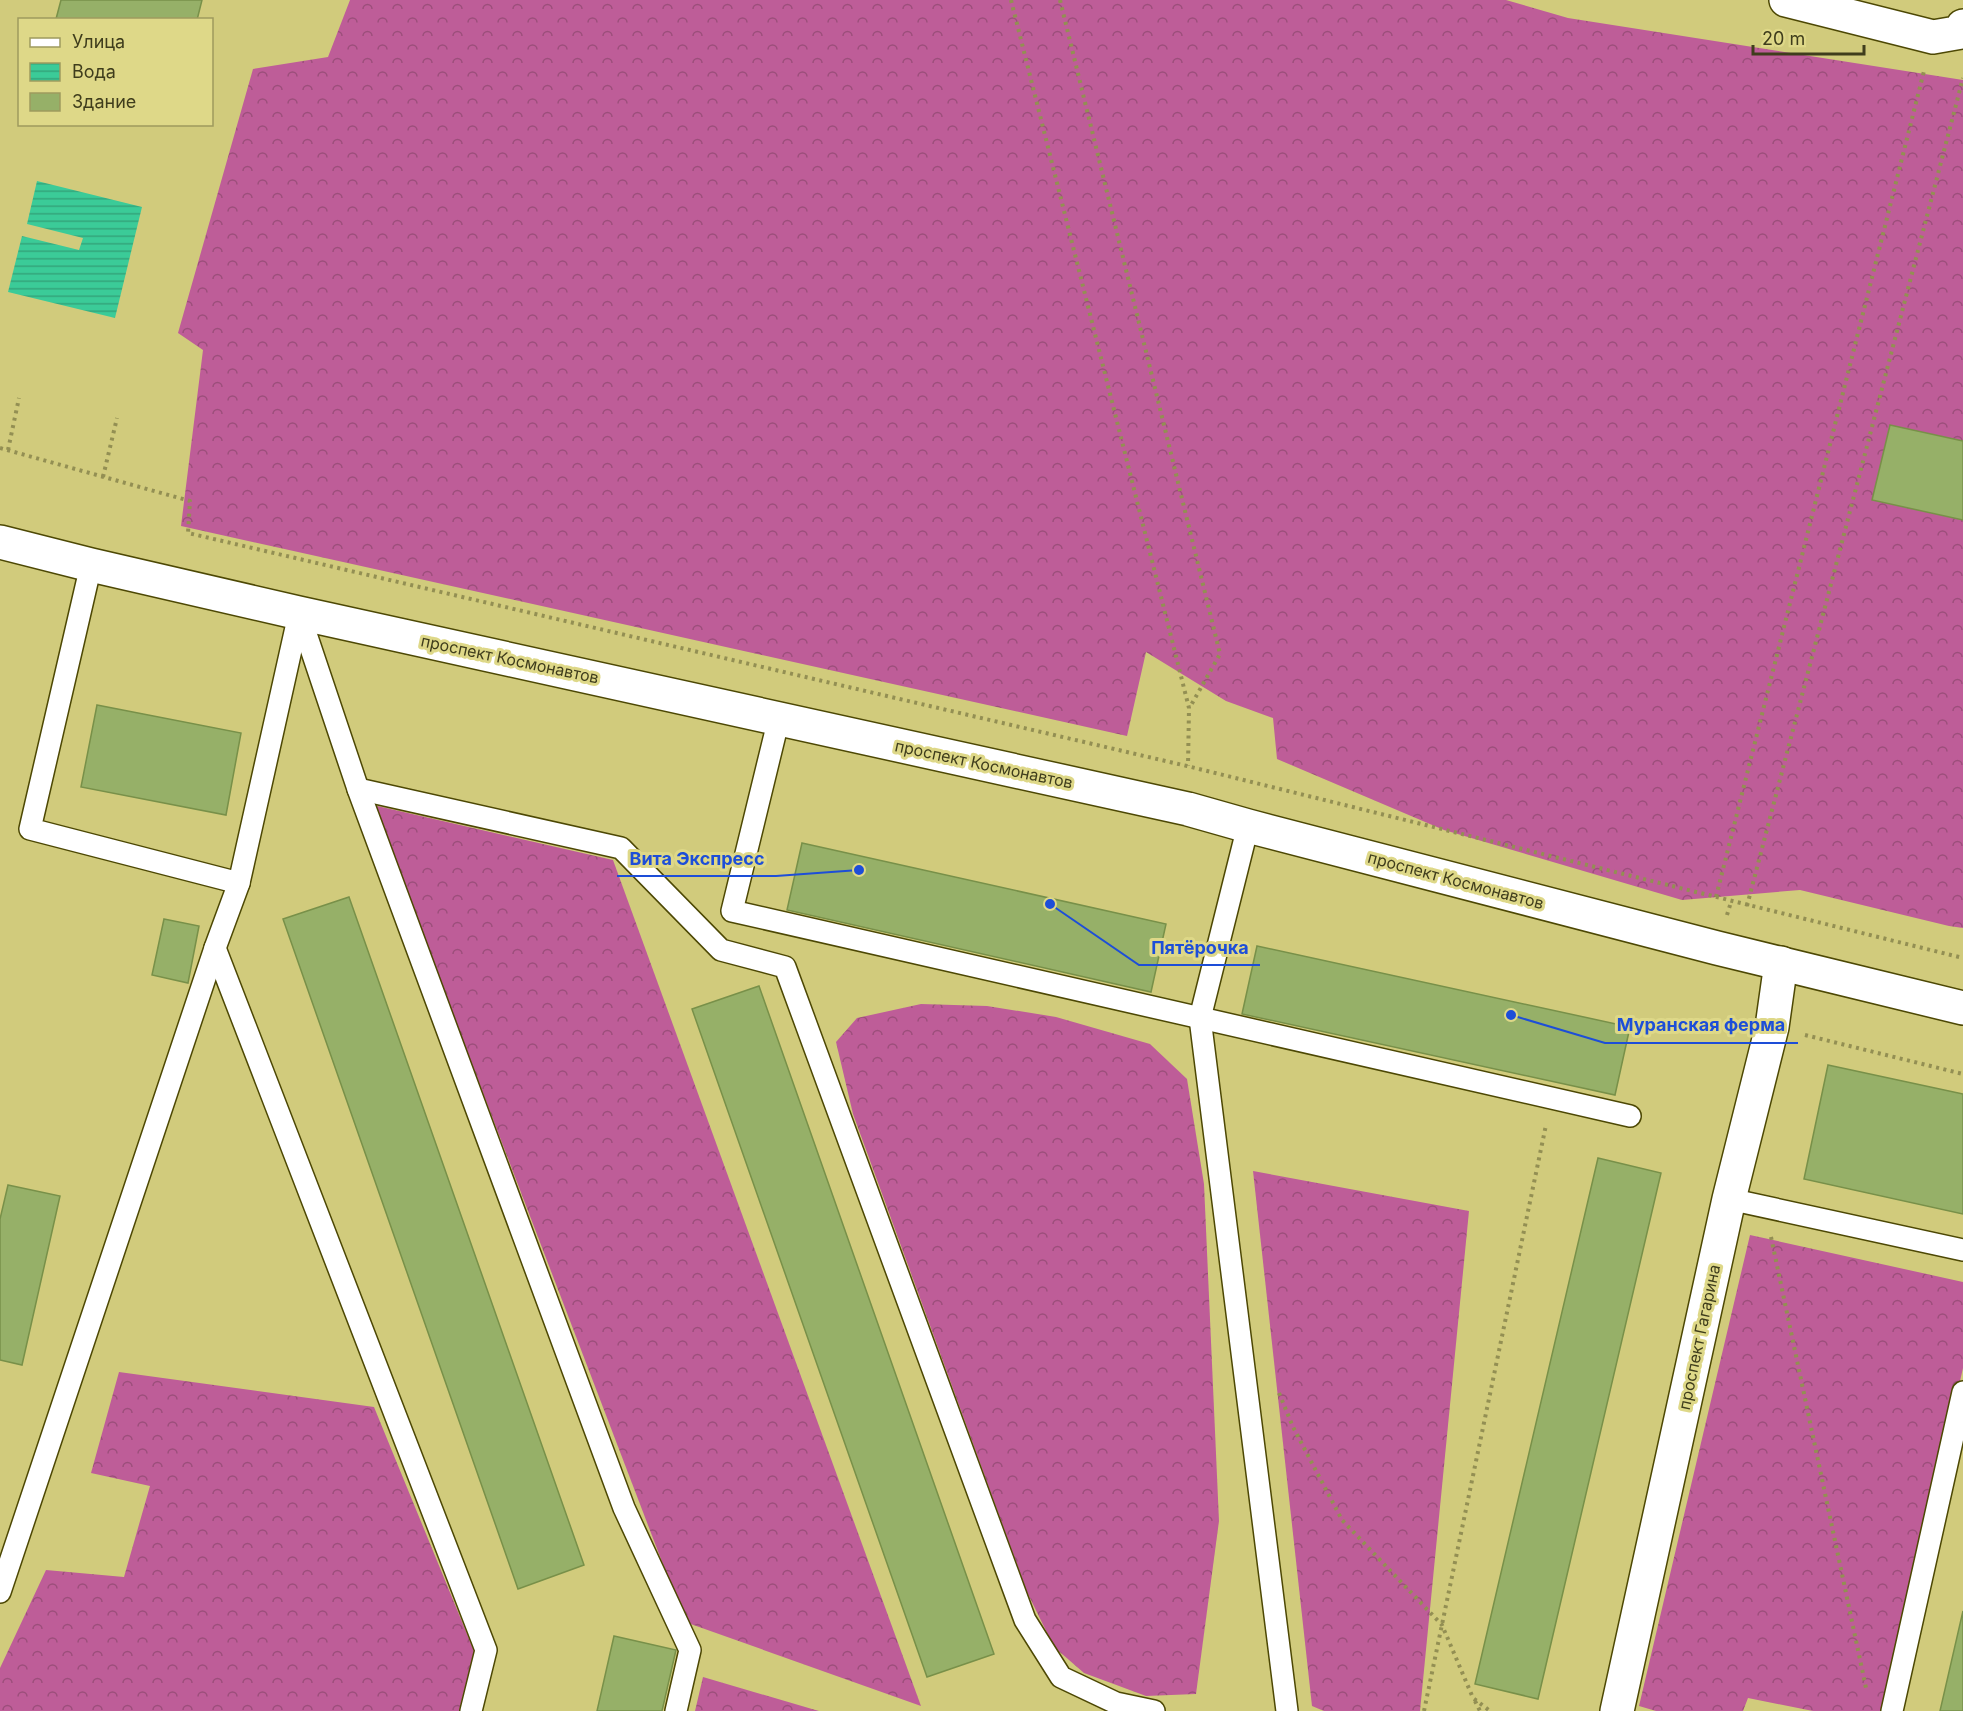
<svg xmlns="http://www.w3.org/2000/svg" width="1963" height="1711" viewBox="0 0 1963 1711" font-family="Inter,sans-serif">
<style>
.forest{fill:url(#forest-crowns)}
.water{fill:url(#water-rules)}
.building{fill:#96b068;stroke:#789049;stroke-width:1.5}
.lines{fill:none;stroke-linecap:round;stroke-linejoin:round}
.lane-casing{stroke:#4d4804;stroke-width:24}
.street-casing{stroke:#4d4804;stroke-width:36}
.secondary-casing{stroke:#4d4804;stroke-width:36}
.path{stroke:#938f53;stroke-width:4;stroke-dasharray:3 4.5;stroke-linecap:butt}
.lane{stroke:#fff;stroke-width:21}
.street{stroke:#fff;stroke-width:33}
.secondary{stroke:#fff;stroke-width:33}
.labels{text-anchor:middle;stroke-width:6;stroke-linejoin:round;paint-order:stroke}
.street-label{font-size:16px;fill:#3f3d1c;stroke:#ded888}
.leader{fill:none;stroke:#1d4ed8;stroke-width:2}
.callout-dot{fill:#1d4ed8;stroke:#ded888;stroke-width:2}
.callout-label{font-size:18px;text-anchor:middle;font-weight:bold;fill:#1d4ed8;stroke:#ded888;stroke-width:6;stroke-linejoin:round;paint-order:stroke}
</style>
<defs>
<pattern id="forest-crowns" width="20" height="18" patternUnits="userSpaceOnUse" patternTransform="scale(1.5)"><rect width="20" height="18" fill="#be5d98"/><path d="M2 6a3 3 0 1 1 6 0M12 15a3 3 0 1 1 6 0" fill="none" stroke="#9c4e7b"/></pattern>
<pattern id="water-rules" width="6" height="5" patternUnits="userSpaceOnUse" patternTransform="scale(1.5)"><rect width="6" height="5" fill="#3bcb98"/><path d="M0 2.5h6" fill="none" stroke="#33a67b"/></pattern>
</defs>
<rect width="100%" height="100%" fill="#d1cb7c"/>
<g class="forest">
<polygon points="350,0 1506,0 1568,18 1963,80 1963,928 1949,926 1800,890 1682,900 1444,830 1277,759 1273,718 1226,701 1146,652 1127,736 181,526 203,350 178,333 253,69 328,57"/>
<polygon points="373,805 613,860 921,1706 685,1622"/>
<polygon points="921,1004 987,1006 1056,1017 1150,1044 1187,1079 1204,1184 1219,1521 1196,1694 1146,1696 1084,1673 1054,1647 1027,1592 853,1114 836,1042 857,1018"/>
<polygon points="1253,1171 1469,1211 1420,1711 1324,1711 1312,1706"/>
<polygon points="1750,1235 1963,1282 1963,1368 1884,1711 1813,1711 1748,1698 1743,1711 1656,1711 1639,1706"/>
<polygon points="119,1372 374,1407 474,1651 459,1711 0,1711 0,1668 46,1570 124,1577 150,1486 91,1473"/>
<polygon points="703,1677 812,1709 819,1711 695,1711"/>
</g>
<polygon class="water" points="37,181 142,207 115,318 8,292 22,236 79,250 83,238 27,224"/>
<g class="building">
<polygon points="61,0 202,0 197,20 61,20 56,19"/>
<polygon points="1890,425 1963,441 1963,520 1872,500"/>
<polygon points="97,705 241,733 226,815 81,787"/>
<polygon points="802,843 1166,924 1151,992 787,910"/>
<polygon points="349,897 584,1565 518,1589 283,919"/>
<polygon points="164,919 199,926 188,983 152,975"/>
<polygon points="1257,946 1630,1027 1615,1095 1242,1014"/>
<polygon points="759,986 994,1654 927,1677 692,1009"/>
<polygon points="1828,1065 1963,1094 1963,1214 1804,1179"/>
<polygon points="1598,1158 1661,1173 1538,1699 1475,1684"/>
<polygon points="8,1185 60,1196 22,1365 0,1360 0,1219"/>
<polygon points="1963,1611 1963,1711 1940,1711"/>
<polygon points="614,1636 676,1650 662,1711 597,1711"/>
</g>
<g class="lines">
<g class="lane-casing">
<g id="lane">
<polyline points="91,565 30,829 239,883"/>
<polyline points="299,613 358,789 624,1508 690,1650 676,1711"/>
<polyline points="779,718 732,911 1630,1116"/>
<polyline points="358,789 621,848 721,950 785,967 1025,1620 1061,1677 1116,1703 1154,1711"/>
<polyline points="1248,826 1200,1018 1287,1711"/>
<polyline points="215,948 486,1650 471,1711"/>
<polyline points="1729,1199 1963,1250"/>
<polyline points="0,1592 215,948 239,883 299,614"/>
<polyline points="1892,1711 1963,1392"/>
</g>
</g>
<g class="street-casing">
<g id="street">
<polyline points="1786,0 1933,37 1962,32 1963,26"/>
<polyline points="1617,1711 1729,1199 1772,1027 1781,963"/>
</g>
</g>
<g class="secondary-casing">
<polyline id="secondary" points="0,542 91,565 299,613 1188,809 1248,826 1717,948 1963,1008"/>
</g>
<g class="path">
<polyline points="1011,0 1189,708 1188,766"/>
<polyline points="1060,0 1220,654 1190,707"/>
<polyline points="0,448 190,501 188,533 1187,766 1963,958"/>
<polyline points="8,450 19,398"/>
<polyline points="103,477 117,418"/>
<polyline points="1716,897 1924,71"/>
<polyline points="1747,906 1963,78"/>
<polyline points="1727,915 1731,902"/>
<polyline points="1805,1035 1963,1074"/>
<polyline points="1771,1237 1866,1688"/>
<polyline points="1279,1393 1293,1427 1342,1520 1442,1625 1473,1698 1490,1711"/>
<polyline points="1475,1701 1480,1711"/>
<polyline points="1424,1711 1546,1125"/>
</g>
<use href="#lane" class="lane"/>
<use href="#street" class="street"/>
<use href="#secondary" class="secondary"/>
</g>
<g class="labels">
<g class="street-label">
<text transform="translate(510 659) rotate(12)" y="6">проспект Космонавтов</text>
<text transform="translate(984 764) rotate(12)" y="6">проспект Космонавтов</text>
<text transform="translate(1456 880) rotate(15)" y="6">проспект Космонавтов</text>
<text transform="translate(1699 1337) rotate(-78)" y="6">проспект Гагарина</text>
</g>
</g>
<path class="leader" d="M859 870L776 876H617M1050 904L1139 965H1260M1511 1015L1605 1043H1798"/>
<g class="callout-dot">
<circle cx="859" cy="870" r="6"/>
<circle cx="1050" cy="904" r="6"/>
<circle cx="1511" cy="1015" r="6"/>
</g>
<g class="callout-label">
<text x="697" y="865">Вита Экспресс</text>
<text x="1200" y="954">Пятёрочка</text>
<text x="1701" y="1031">Муранская ферма</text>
</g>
<rect x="18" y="18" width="195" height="108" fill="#ded888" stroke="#9e9a5d" stroke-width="1.5"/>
<rect x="30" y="38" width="30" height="9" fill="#ffffff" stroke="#9e9a5d" stroke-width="1.5"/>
<text x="72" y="48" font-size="18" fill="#3f3d1c">Улица</text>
<rect x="30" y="63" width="30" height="18" fill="url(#water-rules)" stroke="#9e9a5d" stroke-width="1.5"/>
<text x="72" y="78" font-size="18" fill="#3f3d1c">Вода</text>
<rect x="30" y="93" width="30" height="18" fill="#96b068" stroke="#9e9a5d" stroke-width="1.5"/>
<text x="72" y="108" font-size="18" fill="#3f3d1c">Здание</text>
<path d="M1753 45v9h111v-9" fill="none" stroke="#3f3d1c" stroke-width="3"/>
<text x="1762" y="45" font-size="18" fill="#3f3d1c" stroke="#ded888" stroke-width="4.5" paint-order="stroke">20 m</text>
</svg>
